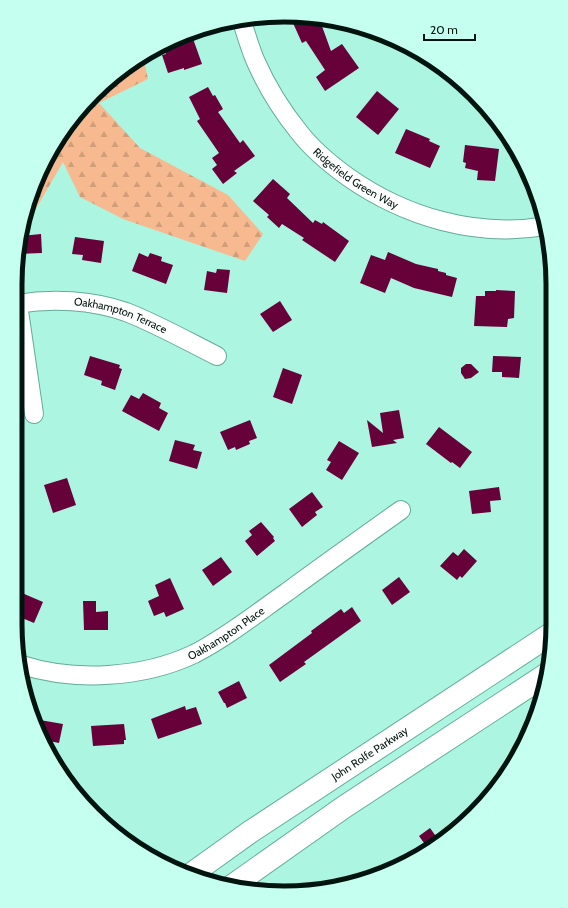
<svg xmlns="http://www.w3.org/2000/svg" width="568" height="908" viewBox="0 0 568 908" font-family="Cabin,sans-serif">
<style>
.forest{fill:url(#forest-firs)}
.building{fill:#660239}
.lines{fill:none;stroke-linecap:round;stroke-linejoin:round}
.minor-casing{stroke:#65ac9a;stroke-width:20}
.secondary-casing{stroke:#65ac9a;stroke-width:24}
.minor{stroke:#fff;stroke-width:18}
.secondary{stroke:#fff;stroke-width:22}
.labels{text-anchor:middle;stroke-width:4;stroke-linejoin:round;paint-order:stroke}
.street-label{font-size:11px;fill:#00140f;stroke:#c5ffef}
.rim{fill:none;stroke:#00140f;stroke-width:5}
</style>
<defs>
<pattern id="forest-firs" width="22" height="20" patternUnits="userSpaceOnUse"><rect width="22" height="20" fill="#f7b98f"/><path d="M5 1l3.5 6h-7zM16 11l3.5 6h-7z" fill="#d29e7a"/></pattern>
</defs>
<rect width="100%" height="100%" fill="#acf5e1"/>
<polygon class="forest" points="143,56 148,79 99,103 140,148 228,195 263,234 245,261 123,219 80,197 63,162 33,214 26,216 36,181 71,120 107,82"/>
<g class="building">
<polygon points="292,16 302,16 319,18 331,51 342,44 359,68 325,91 316,77 325,70 306,41 302,43 293,23 294,22"/>
<polygon points="191,33 202,64 184,70 184,68 168,73 162,55 166,54 162,45"/>
<polygon points="208,87 213,96 215,95 223,109 218,112 240,143 243,140 255,156 234,171 237,173 223,184 212,169 217,165 212,158 219,153 197,121 200,119 189,97"/>
<polygon points="377,91 399,109 378,135 356,117"/>
<polygon points="406,129 430,139 429,141 440,146 430,168 395,153"/>
<polygon points="465,145 499,149 495,181 477,180 478,171 465,168 466,163 463,162"/>
<polygon points="273,179 290,194 287,198 313,223 315,220 322,224 323,222 349,241 335,262 302,240 304,238 282,224 279,228 267,217 269,215 253,201"/>
<polygon points="41,234 42,253 17,254 21,236"/>
<polygon points="75,237 104,241 101,263 82,260 83,255 72,254"/>
<polygon points="388,252 416,264 438,269 438,271 446,273 446,275 457,278 452,297 414,288 391,278 385,293 360,283 371,255 385,260"/>
<polygon points="139,253 148,257 150,253 162,257 161,261 173,265 166,284 132,271"/>
<polygon points="217,269 230,270 227,293 204,290 207,271 216,273"/>
<polygon points="496,290 515,291 514,318 508,319 507,327 474,326 476,296 485,296 485,291 496,291"/>
<polygon points="280,301 292,320 273,332 260,314"/>
<polygon points="90,356 120,365 119,368 122,369 115,390 101,385 102,381 84,375"/>
<polygon points="493,356 521,357 519,378 502,377 502,372 492,372"/>
<polygon points="466,364 471,364 479,372 471,378 465,379 461,373 461,368"/>
<polygon points="283,368 302,375 292,404 273,397"/>
<polygon points="143,393 161,403 159,408 168,413 159,431 122,411 131,395 139,399"/>
<polygon points="399,410 404,438 393,440 397,443 372,447 367,420 383,433 380,413"/>
<polygon points="250,420 257,438 249,441 250,444 236,450 235,447 228,450 220,432"/>
<polygon points="439,427 472,452 460,468 452,462 451,463 426,444"/>
<polygon points="175,440 195,445 193,450 202,452 197,469 169,461"/>
<polygon points="339,441 359,453 342,480 326,470 331,462 327,460"/>
<polygon points="67,478 76,505 53,513 44,485"/>
<polygon points="499,487 501,500 490,501 491,512 472,514 469,491"/>
<polygon points="312,492 323,507 315,512 317,515 302,527 289,509"/>
<polygon points="261,522 274,537 273,538 275,541 257,556 245,541 252,535 249,531"/>
<polygon points="464,549 477,561 462,578 460,576 457,580 440,566 453,552 458,556"/>
<polygon points="221,557 232,572 213,586 202,570"/>
<polygon points="399,577 410,592 392,605 382,590"/>
<polygon points="170,578 184,609 166,617 164,612 154,616 148,601 159,596 155,585"/>
<polygon points="15,590 43,602 34,623 15,615"/>
<polygon points="83,601 96,601 96,612 108,611 108,630 84,630"/>
<polygon points="352,607 361,621 304,662 306,664 280,682 269,665 312,633 311,631 341,609 344,613"/>
<polygon points="239,681 247,698 227,708 225,703 224,703 218,692"/>
<polygon points="185,706 186,710 196,707 202,724 158,739 151,719"/>
<polygon points="34,719 63,724 59,743 44,740"/>
<polygon points="124,724 126,740 124,740 124,744 93,746 91,726"/>
<polygon points="430,828 440,842 429,850 419,836"/>
</g>
<g class="lines">
<g class="minor-casing">
<g id="minor">
<path id="s1" d="M 241,19 C 246,33 250,49 256,62 C 267,87 282,111 299,132 C 312,149 330,164 348,177 C 405,217 476,238 546,226"/>
<path id="s2" d="M 17,304 C 52,298 92,300 126,312 C 157,324 187,341 217,356"/>
<polyline points="18,304 34,414"/>
<path id="s3" d="M 22,665 C 75,682 143,678 194,654 C 227,637 257,613 287,592 C 325,564 363,537 401,510"/>
</g>
</g>
<g class="secondary-casing">
<g id="secondary">
<path id="s4" d="M 190,875 L 250,832 L 551,634"/>
<polyline points="232,886 344,807 547,674"/>
</g>
</g>
<use href="#minor" class="minor"/>
<use href="#secondary" class="secondary"/>
</g>
<g class="labels">
<g class="street-label">
<text dy="4" stroke="none"><textPath href="#s1" startOffset="202">Ridgefield Green Way</textPath></text>
<text dy="4" stroke="none"><textPath href="#s2" startOffset="106">Oakhampton Terrace</textPath></text>
<text dy="4" stroke="none"><textPath href="#s3" startOffset="214">Oakhampton Place</textPath></text>
<text dy="4" stroke="none"><textPath href="#s4" startOffset="217">John Rolfe Parkway</textPath></text>
</g>
</g>
<path d="M0 0H568V908H0ZM284 22H284A262 262 0 0 1 546 284V624A262 262 0 0 1 284 886H284A262 262 0 0 1 22 624V284A262 262 0 0 1 284 22Z" fill="#c5ffef" fill-rule="evenodd"/>
<path class="rim" d="M284 22H284A262 262 0 0 1 546 284V624A262 262 0 0 1 284 886H284A262 262 0 0 1 22 624V284A262 262 0 0 1 284 22Z"/>
<path d="M424 34v6h51v-6" fill="none" stroke="#00140f" stroke-width="2"/>
<text x="430" y="34" font-size="12" fill="#00140f" stroke="#c5ffef" stroke-width="3" paint-order="stroke">20 m</text>
</svg>
